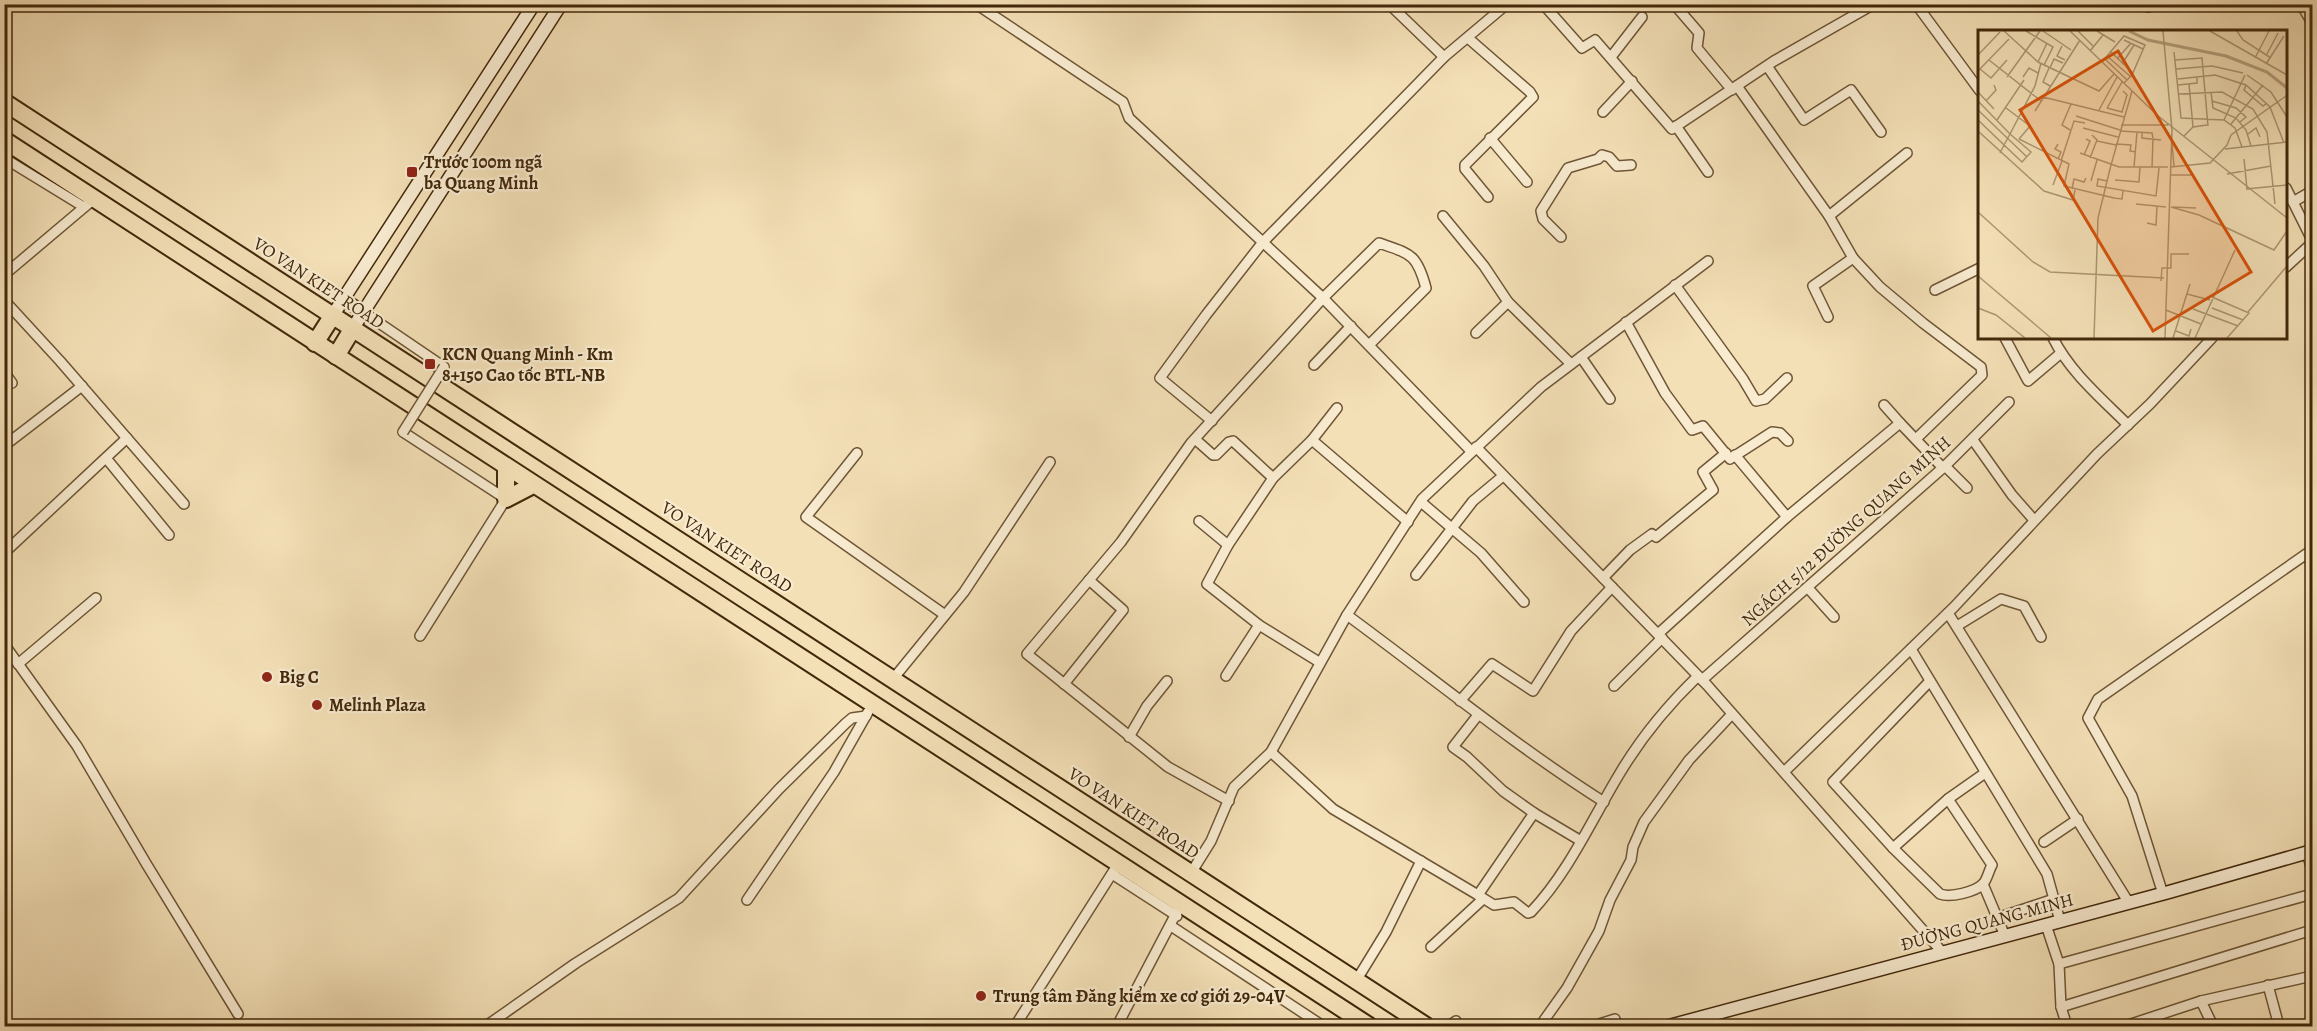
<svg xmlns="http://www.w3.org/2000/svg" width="2317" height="1031" viewBox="0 0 2317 1031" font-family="Alegreya,serif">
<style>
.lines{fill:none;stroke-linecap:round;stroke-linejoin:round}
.street-casing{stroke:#6e5636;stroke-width:12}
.secondary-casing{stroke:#42280b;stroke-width:15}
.highway-casing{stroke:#42280b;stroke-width:20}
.street{stroke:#f8ebd0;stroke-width:9}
.secondary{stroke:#f8ebd0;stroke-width:12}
.highway{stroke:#f4e0b7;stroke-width:16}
.street-bridge-casing{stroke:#6e5636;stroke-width:12;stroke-linecap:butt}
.street-bridge{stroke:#f8ebd0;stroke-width:9}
.poi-dot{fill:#8f2418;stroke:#f8ebd0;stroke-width:2}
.labels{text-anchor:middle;stroke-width:4.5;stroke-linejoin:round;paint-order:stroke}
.poi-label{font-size:18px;font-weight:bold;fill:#42280b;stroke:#f8ebd0;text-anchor:start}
.street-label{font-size:18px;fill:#42280b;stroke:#f8ebd0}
.inset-river{fill:none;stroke:#b7a17d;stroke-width:3}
.inset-road{fill:none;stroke:#ad9672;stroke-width:1.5}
.view{fill:#d7540c;fill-opacity:0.15;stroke:#d7540c;stroke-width:3}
.inset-edge{fill:none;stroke:#42280b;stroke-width:3}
</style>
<rect width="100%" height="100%" fill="#f4e0b7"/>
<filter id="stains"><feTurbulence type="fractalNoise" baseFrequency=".00333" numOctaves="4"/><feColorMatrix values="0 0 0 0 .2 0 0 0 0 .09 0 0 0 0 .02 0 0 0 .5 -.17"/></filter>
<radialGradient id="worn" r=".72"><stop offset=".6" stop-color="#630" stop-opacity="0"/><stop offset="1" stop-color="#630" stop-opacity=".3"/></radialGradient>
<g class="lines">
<g class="street-casing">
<g id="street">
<polyline points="976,4 1123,102 1129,118 1323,298 1471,451"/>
<polyline points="1389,4 1444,57"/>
<polyline points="1543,4 1582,48 1595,40 1672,129 1774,61 1874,4"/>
<polyline points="1674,4 1699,33 1697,48 1732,90"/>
<polyline points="1916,4 1980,91"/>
<polyline points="2148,4 2148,7 2158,4"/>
<polyline points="2301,4 2312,23"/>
<polyline points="1468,38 1530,92 1533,97 1465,165 1465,169 1488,197"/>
<polyline points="1611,57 1642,17"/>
<polyline points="1767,66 1804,120 1851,90 1881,132"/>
<polyline points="1737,86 1829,216 1853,258 1880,287 1923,323 1981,367 1982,375 1916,439"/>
<polyline points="1603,112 1632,81"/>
<polyline points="1676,126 1708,172"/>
<polyline points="1490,138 1527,182"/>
<polyline points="4,158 84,207"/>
<polyline points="2286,188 2312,240"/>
<polyline points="2293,202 2312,191"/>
<polyline points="1443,216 1484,266 1508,302 1571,364"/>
<polyline points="1829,216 1907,153"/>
<polyline points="1561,237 1543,219 1541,211 1568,168 1598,159 1602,155 1609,157 1617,166 1631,165"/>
<polyline points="2286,267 2312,243"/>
<polyline points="4,275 94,199"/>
<polyline points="1675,285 1743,379 1756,401 1765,399 1787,378"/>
<polyline points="1935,290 1980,268"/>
<polyline points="4,300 60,361 184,504"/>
<polyline points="363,312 444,367"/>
<polyline points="1828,317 1813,286 1853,258"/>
<polyline points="1626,322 1665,393 1692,430 1703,426 1730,459 1772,432 1780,433 1788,441"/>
<polyline points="1476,333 1508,302"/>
<polyline points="2005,338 2028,381 2061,353"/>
<path d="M 2053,338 C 2070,372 2101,398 2128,425"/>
<polyline points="1581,357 1610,399"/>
<polyline points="1314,365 1351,326"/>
<polyline points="4,372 12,383"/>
<polyline points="1212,421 1160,378 1206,315 1263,242 1444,57 1507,4"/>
<polyline points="1900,423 1943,468"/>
<polyline points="403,432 506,499 420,636"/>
<polyline points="1195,439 1213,455 1216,455 1229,442 1233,441 1273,478"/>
<polyline points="1312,440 1408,522"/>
<polyline points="1973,440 2012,495 2034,520"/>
<polyline points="4,446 82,386"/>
<polyline points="1476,447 1707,685 1943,953"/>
<polyline points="857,453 806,517 945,615"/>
<polyline points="1735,455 1787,517"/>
<polyline points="106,458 169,535"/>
<polyline points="1945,466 1967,488"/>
<polyline points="1421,502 1481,553 1524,602"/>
<polyline points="1199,521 1228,545"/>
<polyline points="4,553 127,438"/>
<polyline points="1416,575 1473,501 1503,476"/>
<polyline points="1603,578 1630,550 1652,534 1656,537 1713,490 1703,472 1726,453"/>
<polyline points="1808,588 1834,617"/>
<polyline points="1948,613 2129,903"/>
<path d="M 1347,615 C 1433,678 1514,745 1604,802"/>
<polyline points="1957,626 2001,599 2024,606 2041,637"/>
<polyline points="1658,634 1787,517 1900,423 1884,405"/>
<polyline points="4,644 77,746 147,865 238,1014"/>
<polyline points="1911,649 2047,874 2060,921"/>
<polyline points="1319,662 1259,625 1207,584 1228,545 1273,478 1312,440 1337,408"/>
<polyline points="18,664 96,598"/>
<polyline points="1226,676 1259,625"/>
<polyline points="893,679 964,592 1050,462"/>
<polyline points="1702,680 1945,466 2009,402"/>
<path d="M 1930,681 L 1833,782 L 1893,848 L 1940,894 C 1950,898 1975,892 1983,884 C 1987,880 1989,870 1992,865 L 1948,799"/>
<polyline points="1064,684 1123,610 1089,580"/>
<polyline points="1614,686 1662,638"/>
<polyline points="1460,701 1492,664 1533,691 1571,631 1612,587"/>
<polyline points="1478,715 1453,747 1467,757 1503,791 1534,813"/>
<polyline points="1129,737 1147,706 1167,681"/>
<polyline points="1271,752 1333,809 1478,895"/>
<polyline points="1784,772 1954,607 2097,454 2150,404 2212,338"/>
<path d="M 1229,801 L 1168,767 L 1027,654 L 1121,542 L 1191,443 L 1323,298 L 1379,243 C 1411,254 1417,254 1426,288 L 1369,345"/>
<path d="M 1581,841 L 1534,813 L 1478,895 L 1494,905 L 1514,902 L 1528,913 L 1531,912 C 1569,872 1592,819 1620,773 C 1642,736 1668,705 1698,676"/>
<polyline points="2044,842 2078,819"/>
<polyline points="1893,848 1948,799 1985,773"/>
<polyline points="2307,852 2312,871"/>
<polyline points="1191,873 1211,841 1234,787 1271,752 1347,615 1422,499 1541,387 1708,261"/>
<polyline points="1112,874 1177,916"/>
<polyline points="1983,884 2005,936"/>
<polyline points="2163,894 2132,796 2088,718 2098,699 2312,550"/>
<polyline points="747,900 834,772 868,712"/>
<polyline points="1997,918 2054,899"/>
<polyline points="2046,925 2059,964 2061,1007 2067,1026"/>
<polyline points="1171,926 1323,1026"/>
<polyline points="1431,947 1483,899"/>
<polyline points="2059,964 2312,894"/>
<polyline points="1356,981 1386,932 1421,861"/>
<polyline points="2268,985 2279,1026"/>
<polyline points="2201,1001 2213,1026"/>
<polyline points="2061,1007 2312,930"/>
<polyline points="486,1026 576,963 679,898 779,789 846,723 852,718 866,716"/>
<polyline points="1015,1026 1118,864"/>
<polyline points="1117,1026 1181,904"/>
<polyline points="1449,1026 1456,1021"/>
<polyline points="1540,1026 1567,988 1599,931 1610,900 1631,860 1633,847 1644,822 1689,760 1732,714"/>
<polyline points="1593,1026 1615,1019 1617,1026"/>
<polyline points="2125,1026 2201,1001 2312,976"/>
</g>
</g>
<g class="secondary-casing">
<g id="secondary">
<polyline points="343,299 363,312"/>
<polyline points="333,315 534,4"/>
<polyline points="353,328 561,4"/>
<polyline points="1669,1026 2169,892 2312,851"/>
</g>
</g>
<g class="highway-casing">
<g id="highway">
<polyline points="4,102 1426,1026"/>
<polyline points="4,140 1369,1026"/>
<polyline points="315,343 333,315"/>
<polyline points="336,356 353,328"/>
<polyline points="506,467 506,499 533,485"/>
</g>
</g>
<use href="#street" class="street"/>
<use href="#secondary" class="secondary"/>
<use href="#highway" class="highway"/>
<g class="street-bridge-casing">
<polyline id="street-bridge" points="403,432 444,367"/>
</g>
<use href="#street-bridge" class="street-bridge"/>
</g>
<g class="poi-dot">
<rect x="406" y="166" width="12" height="12" rx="3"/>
<rect x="424" y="358" width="12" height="12" rx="3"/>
<circle cx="267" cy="677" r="6"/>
<circle cx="317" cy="705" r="6"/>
<circle cx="981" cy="996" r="6"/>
</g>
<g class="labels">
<g class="poi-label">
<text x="424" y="168">Trước 100m ngã<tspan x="424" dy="21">ba Quang Minh</tspan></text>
<text x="442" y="360">KCN Quang Minh - Km<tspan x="442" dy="21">8+150 Cao tốc BTL-NB</tspan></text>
<text x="279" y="683">Big C</text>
<text x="329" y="711">Melinh Plaza</text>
<text x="993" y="1002">Trung tâm Đăng kiểm xe cơ giới 29-04V</text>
</g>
<g class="street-label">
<text transform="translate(319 283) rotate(33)" y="6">VO VAN KIET ROAD</text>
<text transform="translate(1846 531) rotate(-42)" y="6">NGÁCH 5/12 ĐƯỜNG QUANG MINH</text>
<text transform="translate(727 547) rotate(33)" y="6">VO VAN KIET ROAD</text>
<text transform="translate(1134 813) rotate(33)" y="6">VO VAN KIET ROAD</text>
<text transform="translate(1987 922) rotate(-15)" y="6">ĐƯỜNG QUANG MINH</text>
</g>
</g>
<g transform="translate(1978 30)">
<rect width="309" height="309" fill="#f4e0b7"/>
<path class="inset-river" d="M 151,1 L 170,10 L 248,26 L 289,42 L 309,58"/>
<path class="inset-road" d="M 26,1 L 60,32 L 121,61 L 136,44M 48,1 L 75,17 L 66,35M 65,1 L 93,20M 92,1 L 179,85 L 309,188M 100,1 L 116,17M 119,1 L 137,12M 185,1 L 194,100 L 187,308M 232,1 L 309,45M 259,1 L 265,10 L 293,28M 146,10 L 165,19M 84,16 L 79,26 L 87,30M 112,21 L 125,5M 133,22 L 155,43M 196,22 L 203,88 L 246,90 L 257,98 L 264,117M 289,24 L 300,3M 0,25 L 22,2M 129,26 L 153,47M 277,28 L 291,1M 127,29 L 149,50M 139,29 L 153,13M 11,30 L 63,71M 197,30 L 224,28 L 230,96M 60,32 L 69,13M 124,32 L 146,6 L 167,15 L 154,45 L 146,53M 144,34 L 156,15M 288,34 L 306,6M 71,38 L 65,52 L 72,56M 72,38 L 76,29 L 85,33M 2,39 L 13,48 L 29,30M 198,39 L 234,36 L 265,43M 0,41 L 31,9M 269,45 L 293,62 L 309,87M 29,47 L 62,1M 45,47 L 51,38 L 60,43M 200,49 L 237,45 L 268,55 L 292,77 L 306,113M 211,54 L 215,97M 200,55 L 219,53 L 219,47M 268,55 L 266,60 L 285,76 L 289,73M 0,62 L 16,79M 233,62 L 235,78 L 258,88 L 268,100 L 273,116M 201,64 L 244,62 L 275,79 L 289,102 L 297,174M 65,67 L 146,87M 0,71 L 32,104 L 57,56 L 63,33M 8,71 L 18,60 L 16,55M 234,71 L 258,78 L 268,87 L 262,92M 28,78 L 52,96 L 41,109M 129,78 L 144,82 L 149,65 L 145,61M 129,78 L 144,52M 0,80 L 49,127M 121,80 L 139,47M 57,81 L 102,10M 98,86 L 142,100M 0,90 L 26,115 L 22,123M 19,90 L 46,50M 246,90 L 267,45M 253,94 L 285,55M 143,95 L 190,95M 105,98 L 140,107M 92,100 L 84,95 L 93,74M 0,101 L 66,161 L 95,170 L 97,160M 142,101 L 174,103 L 175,108M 164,102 L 164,108 L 183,110M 32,104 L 53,122 L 44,132 L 26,115 ZM 270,104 L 278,98 L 282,107M 206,106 L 215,97 L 229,95M 41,109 L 91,134 L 86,156 L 136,168 L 144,169 L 145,161M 119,111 L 138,115M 194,113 L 196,136M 80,114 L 77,119 L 83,122 L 80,129M 138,114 L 153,115 L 152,121 L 158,122M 247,119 L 309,112M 102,123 L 141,137 L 190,137M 106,125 L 112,111 L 108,109M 112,128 L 119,110 L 114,105M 266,129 L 269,159M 83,131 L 96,91 L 107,93M 133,135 L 154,61M 156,137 L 159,102M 174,137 L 175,109M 193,137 L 232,133 L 249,115 L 253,105 L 308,66M 249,144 L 293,136M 193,145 L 214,145M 137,150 L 161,152 L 162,137M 113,151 L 119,130M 129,151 L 120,149 L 119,156 L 178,166 L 181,138M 75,155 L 84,131M 94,159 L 96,149 L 106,152 L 108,148M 268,159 L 309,155M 158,174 L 188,177M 193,177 L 221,185 L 296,220 L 309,201M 195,177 L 218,178M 0,182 L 55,232 L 72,242 L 186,248M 169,193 L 178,195 L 179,176M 0,246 L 73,308M 183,251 L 184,238 L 193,238 L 193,224 L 211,224M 209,264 L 232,270M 234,267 L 271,283 L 249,308M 0,278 L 18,285 L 47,308M 234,278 L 265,290M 215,279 L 260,296M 188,280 L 223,294M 270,282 L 309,236M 198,301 L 211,306 L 213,299M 116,308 L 120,188 L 133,135M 195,308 L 212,254M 217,308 L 257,220"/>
<path class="view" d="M 140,21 L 273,242 L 175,301 L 42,80 Z"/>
<rect width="309" height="309" class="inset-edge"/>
</g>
<rect width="2317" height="1031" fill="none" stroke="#f4e0b7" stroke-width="24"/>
<rect x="6" y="6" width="2305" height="1019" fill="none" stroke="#42280b" stroke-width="3"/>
<rect x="12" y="12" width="2293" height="1007" fill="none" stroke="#42280b" stroke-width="1.5"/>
<rect width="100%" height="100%" filter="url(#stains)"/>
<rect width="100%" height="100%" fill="url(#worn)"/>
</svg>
